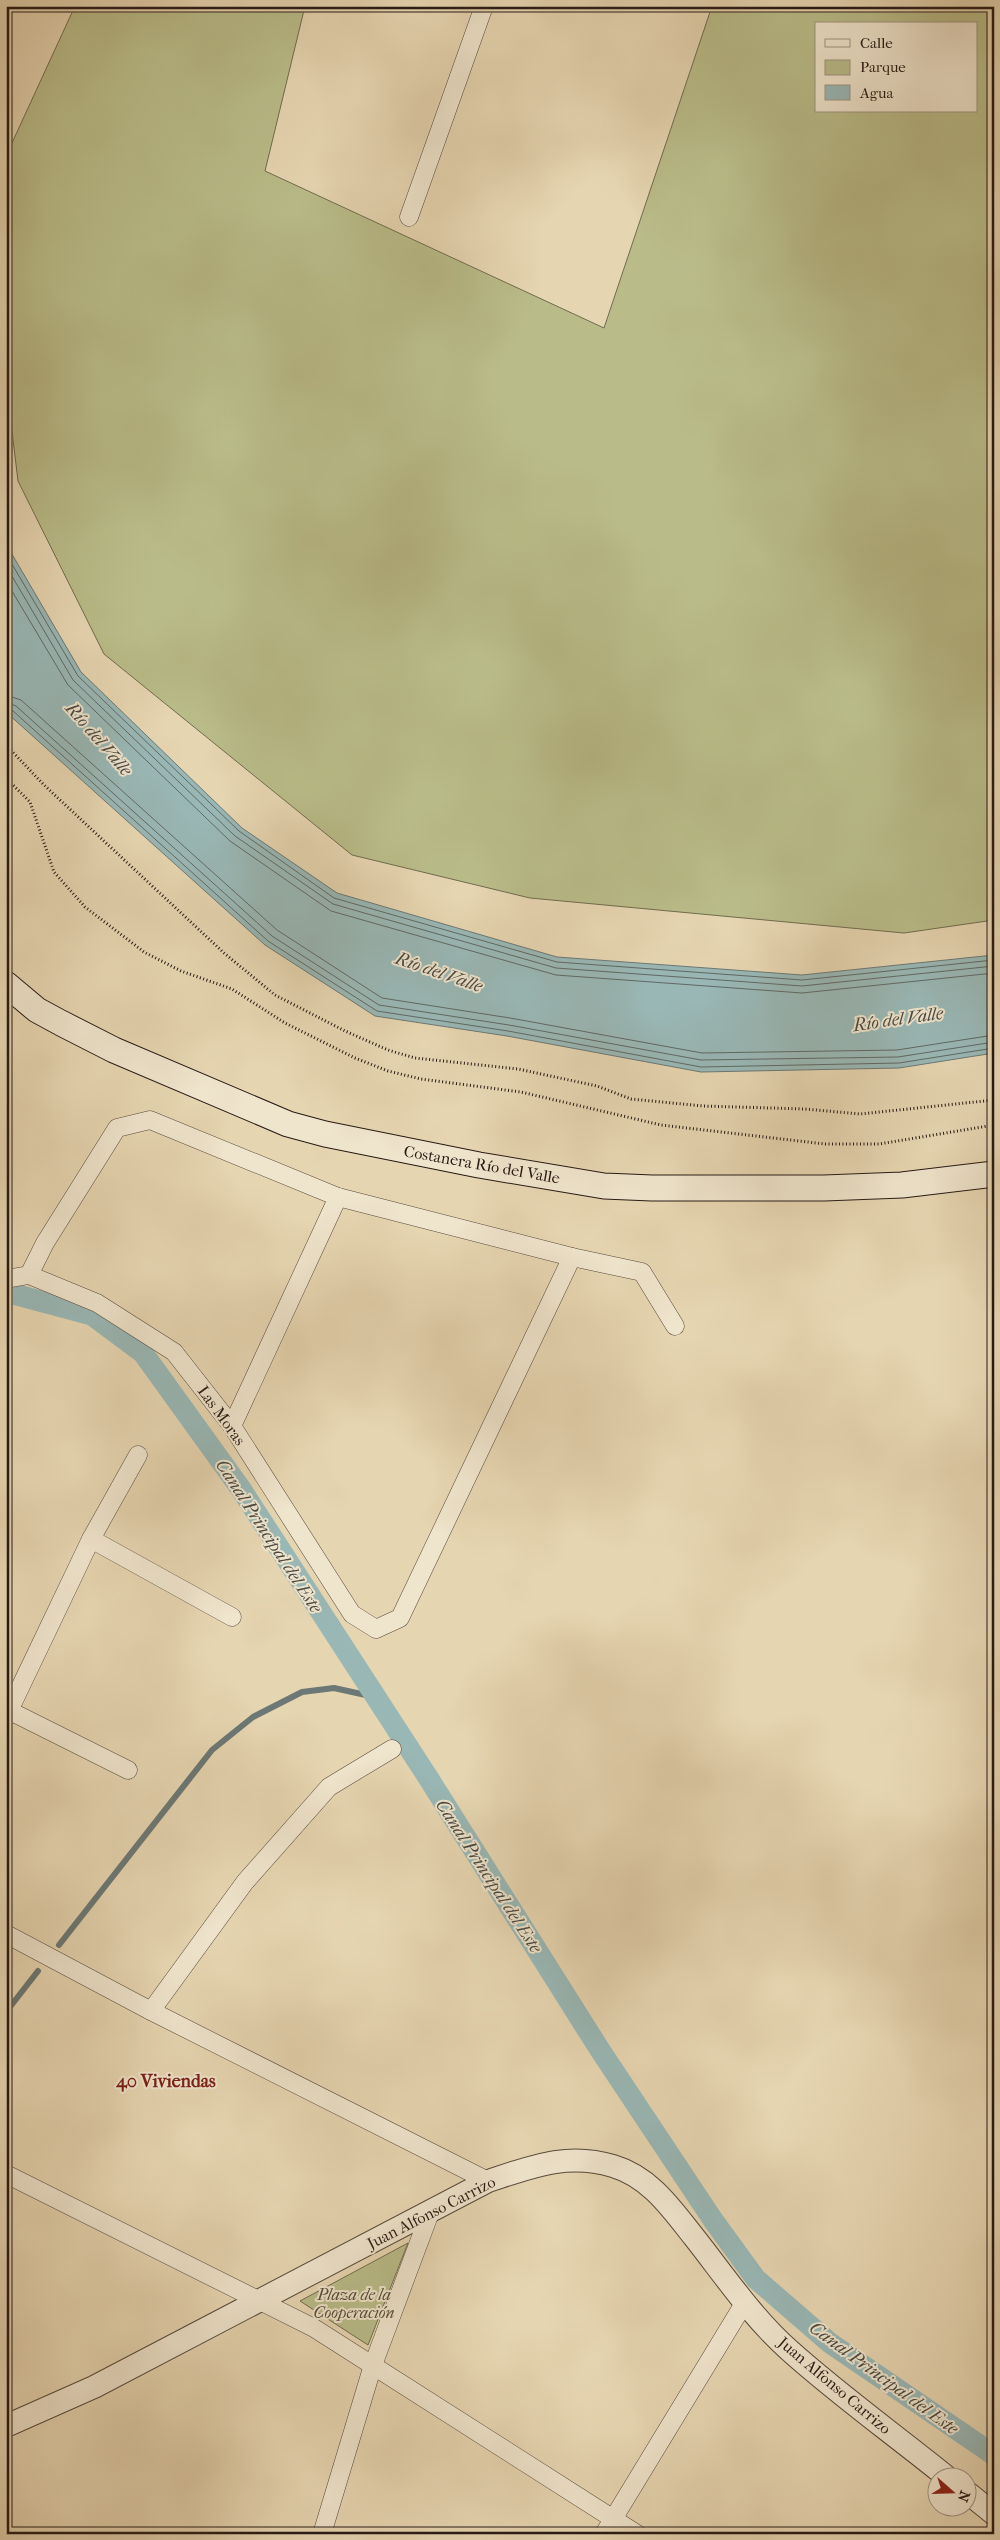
<svg xmlns="http://www.w3.org/2000/svg" width="1000" height="2540" viewBox="0 0 1000 2540" font-family="'IM FELL French Canon',serif">
<style>
.green{fill:#b9bc89;stroke:#706b4e;fill-rule:evenodd}
.water{fill:#99b7b5;stroke:#6b7875}
.lines{fill:none;stroke-linecap:round;stroke-linejoin:round}
.shore{stroke:#606864;stroke-width:1}
.stream{stroke:#6b7875;stroke-width:6}
.canal{stroke:#99b7b5;stroke-width:21}
.minor-casing{stroke:#57493b;stroke-width:19}
.tertiary-casing{stroke:#57493b;stroke-width:24}
.secondary-casing{stroke:#271a14;stroke-width:27}
.path{stroke:#271a14;stroke-width:3;stroke-dasharray:1 2.5;stroke-linecap:butt}
.minor{stroke:#efe4cc;stroke-width:18}
.tertiary{stroke:#efe4cc;stroke-width:22}
.secondary{stroke:#efe4cc;stroke-width:25}
.labels{text-anchor:middle;stroke-width:4;stroke-linejoin:round;paint-order:stroke}
.street-label{font-size:16px;fill:#271a14;stroke:#efe4cc}
.park-label{font-size:16px;font-style:italic;fill:#534b37;stroke:#efe4cc}
.water-label{font-size:18px;font-style:italic;fill:#494944;stroke:#efe4cc}
.neighbourhood-label{font-size:18px;font-weight:bold;fill:#7a1f14;stroke:#efe4cc}
</style>
<rect width="100%" height="100%" fill="#e6d5b1"/>
<filter id="stains"><feTurbulence type="fractalNoise" baseFrequency=".004" numOctaves="4"/><feColorMatrix values="0 0 0 0 .2 0 0 0 0 .09 0 0 0 0 .02 0 0 0 .5 -.17"/></filter>
<radialGradient id="worn" r=".72"><stop offset=".6" stop-color="#630" stop-opacity="0"/><stop offset="1" stop-color="#630" stop-opacity=".3"/></radialGradient>
<g class="green">
<path d="M 75,6 L 305,6 L 265,171 L 604,328 L 712,6 L 994,6 L 994,920 L 904,933 L 530,898 L 352,855 L 104,654 L 18,481 L 6,382 L 6,156 ZM 816,24 L 976,24 L 976,111 L 816,111 Z"/>
<polygon points="408,2243 368,2345 300,2301"/>
</g>
<polygon class="water" points="6,544 81,672 242,828 337,893 557,957 802,975 994,955 994,1053 899,1068 701,1072 507,1036 375,1016 265,945 6,712"/>
<g class="lines">
<g class="shore">
<polyline points="6,554 78,676 239,831 334,898 557,962 802,980 994,960"/>
<polyline points="6,566 73,680 235,836 333,904 556,968 802,986 994,966"/>
<polyline points="6,581 68,685 230,841 331,911 556,975 802,993 994,973"/>
<polyline points="6,695 21,700 277,930 382,998 510,1018 702,1053 897,1050 994,1035"/>
<polyline points="6,702 16,706 272,936 379,1005 509,1025 701,1060 898,1057 994,1042"/>
<polyline points="6,709 12,710 268,941 377,1011 508,1031 701,1067 899,1063 994,1048"/>
</g>
<g class="stream">
<polyline points="59,1945 212,1750 253,1717 302,1692 334,1688 375,1697"/>
<polyline points="6,2012 38,1971"/>
</g>
<polyline class="canal" points="6,1292 92,1315 143,1353 241,1489 429,1779 600,2050 713,2220 756,2279 830,2343 994,2455"/>
<g class="minor-casing">
<g id="minor">
<polyline points="409,217 484,6"/>
<polyline points="29,1275 45,1243 117,1128 150,1120 338,1197 572,1257 642,1272 675,1326"/>
<polyline points="6,1279 29,1275 97,1303 174,1352 232,1426 352,1614 376,1629 400,1618 572,1257"/>
<polyline points="232,1426 338,1197"/>
<polyline points="91,1539 232,1617"/>
<polyline points="6,1709 128,1770"/>
<polyline points="6,1717 91,1539 138,1455"/>
<polyline points="6,1934 151,2011 488,2181"/>
<polyline points="151,2011 245,1882 329,1787 392,1749"/>
<polyline points="6,2174 314,2328 637,2534"/>
<polyline points="322,2534 373,2365 431,2210"/>
<polyline points="604,2534 745,2302"/>
</g>
</g>
<g class="tertiary-casing">
<g id="tertiary">
<path d="M 6,2426 L 94,2387 L 488,2181 C 531,2167 567,2152 613,2166 C 650,2177 671,2208 694,2237 C 724,2275 752,2317 789,2350 C 839,2395 895,2435 948,2478"/>
<polyline points="968,2493 994,2514"/>
</g>
</g>
<g class="secondary-casing">
<polyline id="secondary" points="6,984 37,1010 61,1023 114,1050 288,1124 325,1134 479,1165 604,1186 652,1188 824,1188 902,1185 994,1174"/>
</g>
<g class="path">
<polyline points="6,745 44,785 224,953 275,995 345,1031 388,1050 415,1058 518,1069 597,1086 631,1099 703,1106 805,1109 860,1114 994,1100"/>
<polyline points="6,778 30,802 54,872 85,907 144,952 181,971 232,989 285,1023 355,1058 388,1071 421,1079 521,1092 661,1125 825,1144 879,1144 994,1125"/>
</g>
<use href="#minor" class="minor"/>
<use href="#tertiary" class="tertiary"/>
<use href="#secondary" class="secondary"/>
</g>
<g class="labels">
<g class="street-label">
<text transform="translate(482 1164) rotate(10)" y="6">Costanera Río del Valle</text>
<text transform="translate(222 1415) rotate(54)" y="6">Las Moras</text>
<text transform="translate(431 2212) rotate(-27)" y="6">Juan Alfonso Carrizo</text>
<text transform="translate(835 2385) rotate(40)" y="6">Juan Alfonso Carrizo</text>
</g>
<g class="park-label">
<text x="354" y="2300">Plaza de la<tspan x="354" dy="18">Cooperación</tspan></text>
</g>
<g class="water-label">
<text transform="translate(99 739) rotate(49)" y="6">Río del Valle</text>
<text transform="translate(439 972) rotate(19)" y="6">Río del Valle</text>
<text transform="translate(898 1019) rotate(-8)" y="6">Río del Valle</text>
<text transform="translate(269 1536) rotate(57)" y="6">Canal Principal del Este</text>
<text transform="translate(489 1876) rotate(57)" y="6">Canal Principal del Este</text>
<text transform="translate(884 2378) rotate(36)" y="6">Canal Principal del Este</text>
</g>
<g class="neighbourhood-label">
<text x="166" y="2087">40 Viviendas</text>
</g>
</g>
<rect width="1000" height="2540" fill="none" stroke="#e6d5b1" stroke-width="25"/>
<rect x="8" y="8" width="985" height="2525" fill="none" stroke="#271a14" stroke-width="2.5"/>
<rect x="12" y="12" width="975" height="2515" fill="none" stroke="#271a14"/>
<rect x="815" y="22" width="162" height="90" fill="#efe4cc" stroke="#9f9382"/>
<rect x="825" y="39" width="25" height="8" fill="#efe4cc" stroke="#9f9382"/>
<text x="860" y="48" font-size="15" fill="#271a14">Calle</text>
<rect x="825" y="60" width="25" height="15" fill="#b9bc89" stroke="#9f9382"/>
<text x="860" y="72" font-size="15" fill="#271a14">Parque</text>
<rect x="825" y="85" width="25" height="15" fill="#99b7b5" stroke="#9f9382"/>
<text x="860" y="98" font-size="15" fill="#271a14">Agua</text>
<g transform="translate(952 2492) rotate(110)"><circle r="24" fill="#efe4cc" stroke="#9f9382"/>
<path d="M0-4L9 19L0 12L-9 19Z" fill="#8f2418"/>
<text y="-8" font-size="14" font-weight="bold" text-anchor="middle" fill="#271a14">N</text>
</g>
<rect width="100%" height="100%" filter="url(#stains)"/>
<rect width="100%" height="100%" fill="url(#worn)"/>
</svg>
